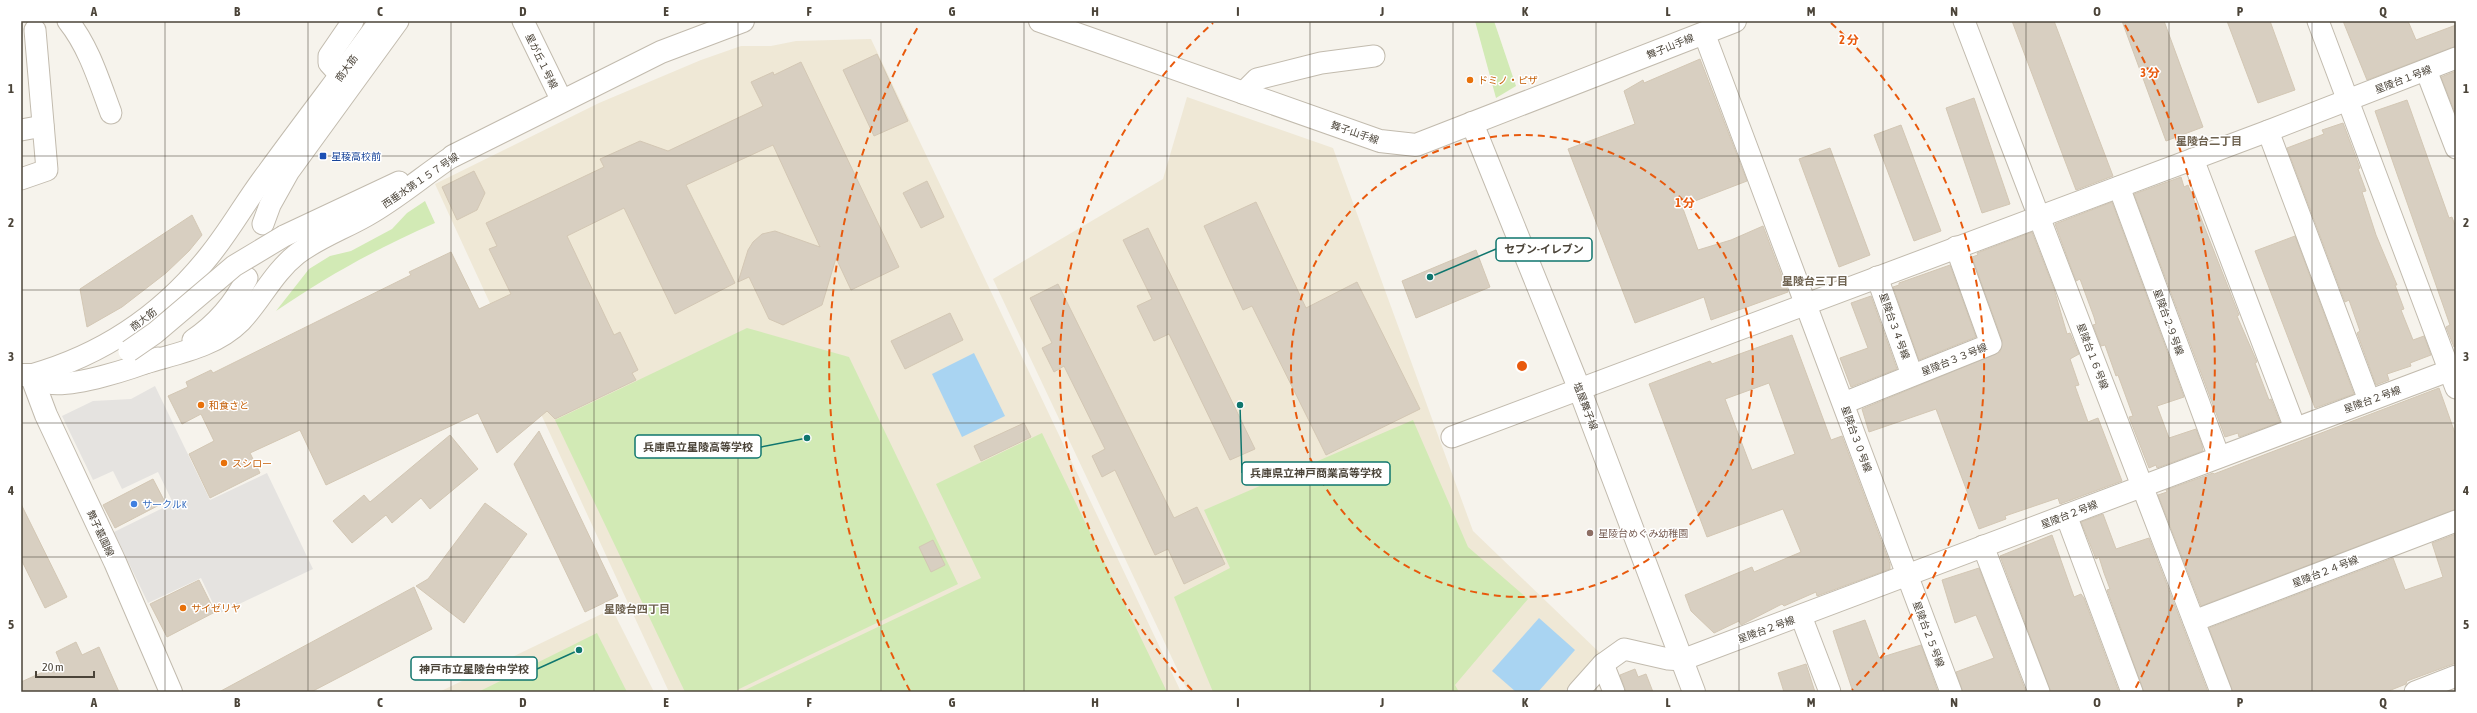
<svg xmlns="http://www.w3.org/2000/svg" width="2477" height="713" viewBox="0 0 2477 713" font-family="'Asap Condensed','Noto Sans JP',sans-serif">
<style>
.education{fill:#efe8d6}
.green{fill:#d2eab5}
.parking{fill:#e5e3e0}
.water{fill:#a9d4f2}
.building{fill:#d8cfc1;stroke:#d3c7b4;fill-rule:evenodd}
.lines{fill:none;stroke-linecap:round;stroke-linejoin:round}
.minor-casing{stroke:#c2bbae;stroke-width:23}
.tertiary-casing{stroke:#c2bbae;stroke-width:24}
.minor{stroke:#fff;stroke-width:21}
.tertiary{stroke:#fff;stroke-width:22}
.minor-bridge-casing{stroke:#c2bbae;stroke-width:23;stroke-linecap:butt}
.minor-bridge{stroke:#fff;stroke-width:21}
.grid{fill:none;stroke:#4b4439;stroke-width:1;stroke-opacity:0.55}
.ring{fill:none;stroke:#e8590c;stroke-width:2;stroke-dasharray:7 5}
.food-dot{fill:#e8710a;stroke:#fff;stroke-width:1.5}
.transit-dot{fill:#1a4fb4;stroke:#fff;stroke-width:1.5}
.shop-dot{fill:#3f7fe0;stroke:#fff;stroke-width:1.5}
.education-dot{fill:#8d6e63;stroke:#fff;stroke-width:1.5}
.labels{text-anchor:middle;stroke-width:3;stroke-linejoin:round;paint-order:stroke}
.street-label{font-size:10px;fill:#4b4439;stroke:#fff}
.food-label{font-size:10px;fill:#c56008;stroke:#fff;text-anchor:start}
.transit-label{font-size:10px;fill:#164399;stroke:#fff;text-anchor:start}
.shop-label{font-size:10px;fill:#366cbe;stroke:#fff;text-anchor:start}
.education-label{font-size:10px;fill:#785e54;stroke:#fff;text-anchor:start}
.neighbourhood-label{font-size:11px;font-weight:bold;fill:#6e6250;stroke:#fff}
.centre{fill:#e8590c;stroke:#fff;stroke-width:2}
.ring-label{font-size:12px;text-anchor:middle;font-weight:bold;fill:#e8590c;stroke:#fff;stroke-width:3;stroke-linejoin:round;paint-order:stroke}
.leader{fill:none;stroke:#0f766e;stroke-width:1.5}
.callout-dot{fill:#0f766e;stroke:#fff;stroke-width:1.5}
.callout{fill:#fff;stroke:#0f766e;stroke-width:1.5}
.callout-label{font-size:11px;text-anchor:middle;font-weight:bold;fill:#4b4439}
.neatline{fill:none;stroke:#4b4439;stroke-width:1.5}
.grid-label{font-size:13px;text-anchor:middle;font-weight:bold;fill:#4b4439}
</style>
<rect width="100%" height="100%" fill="#f6f3ec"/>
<g class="education">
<polygon points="871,39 1181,692 669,692 435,184 599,103 701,60 741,46 771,46 796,41"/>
<polygon points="1187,97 1333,148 1473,531 1600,653 1564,692 1188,692 993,279 1163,179"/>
<polygon points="612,609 654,692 439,692"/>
</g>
<g class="green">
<polygon points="1475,21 1494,21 1516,86 1496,98"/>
<path d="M 425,201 L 435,223 C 376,249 329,275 276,311 L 309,269 L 330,256 L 351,251 L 392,229 L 407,213 Z"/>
<polygon points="747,328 849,357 958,584 733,692 685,692 555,420"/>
<polygon points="1413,420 1468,547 1528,599 1455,685 1459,692 1213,692 1174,597 1230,568 1204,510"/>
<polygon points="1042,433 1167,692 741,692 981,578 936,484"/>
<polygon points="597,633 627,692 478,692"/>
</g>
<polygon class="parking" points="155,386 210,500 267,473 313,569 218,614 201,578 148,603 114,532 173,503 158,472 122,489 113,471 93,480 62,416 93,401 131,399"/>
<g class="water">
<polygon points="974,353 1005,416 962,437 932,374"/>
<polygon points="1539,618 1575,650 1538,692 1516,692 1492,671"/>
</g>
<g class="building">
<polygon points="2012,21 2054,21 2113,176 2076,190"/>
<polygon points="2122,21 2164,21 2203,127 2166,141"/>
<polygon points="2227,21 2270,21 2295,90 2258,103"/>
<polygon points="2343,21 2408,21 2416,40 2456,25 2456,46 2367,80"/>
<polygon points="877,54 908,121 874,136 843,70"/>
<polygon points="1700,59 1747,181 1682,206 1698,250 1731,240 1763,226 1788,292 1711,320 1704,297 1635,323 1568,149 1635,124 1624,91 1643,80 1644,83"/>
<polygon points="801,62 899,267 851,290 836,258 822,305 783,325 769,319 749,277 738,282 748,250 753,242 762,234 775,231 820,247 773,145 686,185 735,283 675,314 624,208 567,236 614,335 620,332 638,370 632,373 636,380 555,419 547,411 497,453 478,413 326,485 300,430 250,453 260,473 210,498 189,454 214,441 201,414 182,424 168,396 188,387 186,382 211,370 213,373 411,275 409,272 451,252 479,309 511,294 489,249 497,246 486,223 604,167 600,159 640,141 668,151 763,106 751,82 773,72 774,75"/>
<polygon points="2456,71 2456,115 2441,77"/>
<polygon points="1974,98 2010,204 1982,213 1946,108"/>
<polygon points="2407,100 2449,218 2452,217 2456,228 2456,346 2454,347 2446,327 2450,325 2375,111"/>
<polygon points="2343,123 2360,168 2358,169 2366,191 2362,192 2376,235 2397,285 2395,285 2404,309 2401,310 2413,340 2424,336 2431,355 2410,363 2411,366 2387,374 2389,380 2376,385 2357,333 2360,331 2349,300 2345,302 2287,148 2324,134 2322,130"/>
<polygon points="1901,125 1941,231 1914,241 1874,135"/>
<polygon points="1830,148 1870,255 1839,267 1799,159"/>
<polygon points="474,171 485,193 477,210 457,220 442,187"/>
<polygon points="2181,177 2184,187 2188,185 2239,315 2237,316 2257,362 2255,363 2269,400 2271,399 2280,422 2239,437 2238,433 2225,437 2134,194"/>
<polygon points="927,181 944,217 921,228 903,193"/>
<polygon points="1256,202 1306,308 1357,282 1420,409 1326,455 1252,306 1243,310 1204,226"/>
<polygon points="2112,202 2184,397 2157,406 2169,438 2196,429 2202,445 2203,451 2157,468 2156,465 2149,468 2129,417 2133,416 2118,375 2116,376 2105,345 2101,346 2093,325 2096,324 2094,317 2080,279 2076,281 2055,224"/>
<polygon points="192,215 202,235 189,251 166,273 122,307 87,327 80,289"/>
<polygon points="1148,228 1255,449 1230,460 1169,334 1154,341 1137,306 1152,299 1123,240"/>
<polygon points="2032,232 2054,289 2067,334 2070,333 2079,354 2070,359 2079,385 2075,386 2088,422 2098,418 2122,481 2060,504 2058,498 2005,516 2006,519 1979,529 1966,495 1968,494 1936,409 1869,432 1862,409 2000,352 2002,340 1972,257 1978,255 1977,253"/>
<polygon points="2295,236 2354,394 2315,408 2255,251"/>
<polygon points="1476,250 1490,287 1416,318 1402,281"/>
<polygon points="1950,265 1976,337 1919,360 1893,287 1899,285 1899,283"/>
<polygon points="1058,284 1174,518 1197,507 1225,564 1184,584 1168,549 1155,555 1115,470 1102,477 1092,456 1105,449 1064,366 1054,372 1042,348 1052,343 1030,298"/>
<polygon points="1871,296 1897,369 1851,387 1840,358 1868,348 1851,303"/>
<polygon points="950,313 963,340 905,369 891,341"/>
<path d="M 1792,335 L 1831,440 L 1842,436 L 1890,564 L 1890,569 L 1817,596 L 1816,592 L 1784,606 L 1782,604 L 1743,624 L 1741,625 L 1739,621 L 1714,633 L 1691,611 L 1685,595 L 1752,567 L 1754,572 L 1801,552 L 1783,509 L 1707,537 L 1649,384 L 1710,361 L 1712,364 ZM 1769,383 L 1795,454 L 1752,470 L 1725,399 Z"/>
<polygon points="2439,388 2456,436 2456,509 2201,606 2158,495 2167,492 2166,490 2213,473 2214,474"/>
<polygon points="1024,423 1031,437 981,461 974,446"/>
<polygon points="539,431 618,596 585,612 514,464"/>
<polygon points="450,435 478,469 430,509 421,498 392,523 386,515 352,543 333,521 364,495 370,502"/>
<polygon points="153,479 165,502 115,528 103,505"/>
<polygon points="485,503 527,534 464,623 416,586 428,579"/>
<polygon points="21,504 67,597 45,608 21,559"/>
<polygon points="2103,514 2116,549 2149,538 2208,692 2144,692 2107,590 2110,589 2104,573 2099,557 2096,559 2081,522"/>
<polygon points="2456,534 2456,663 2407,681 2406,684 2386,692 2233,692 2209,628 2393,558 2405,590 2443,577 2432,543"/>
<polygon points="2052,535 2074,597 2081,594 2084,598 2119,692 2051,692 2000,556"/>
<polygon points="933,540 945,565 931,572 919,547"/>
<polygon points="1979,568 2026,692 1963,692 1956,672 1994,658 1976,615 1955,623 1942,580"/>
<polygon points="199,580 215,612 167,637 150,604"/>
<polygon points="414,587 432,629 311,692 219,692"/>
<polygon points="1865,620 1879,658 1921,645 1938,692 1853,692 1833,631"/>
<polygon points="76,642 82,655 99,647 119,692 21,692 21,682 61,664 56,652"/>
<polygon points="1806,664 1815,692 1784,692 1778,673"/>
<polygon points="1635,669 1638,677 1646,674 1653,692 1626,692 1620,675"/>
</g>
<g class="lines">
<g class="minor-casing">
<g id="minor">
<path d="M 68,21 C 89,47 99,81 111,113"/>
<polyline points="523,21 562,101"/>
<polyline points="1964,21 2221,692"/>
<polyline points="2318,21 2456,388"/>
<polyline points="1704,33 1951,692"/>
<polyline points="2426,70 2456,148"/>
<polyline points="340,75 329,63 329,56 353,21"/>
<polyline points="1243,93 1257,79 1321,63 1374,56"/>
<polyline points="21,130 43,126"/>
<polyline points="2268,131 2369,400"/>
<polyline points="2193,159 2295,428"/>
<polyline points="21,179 47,170 35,30"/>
<polyline points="2119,187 2219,457"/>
<polyline points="263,224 270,205 289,171 398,21"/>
<polyline points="284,236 399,182"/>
<polyline points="1877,277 1912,375"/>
<path d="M 193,340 C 217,324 234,304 247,278"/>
<path d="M 145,363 C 178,353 215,347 241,321 C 261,300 273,273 297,254 C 318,238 343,229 366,216 C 397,199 424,175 453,156"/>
<path d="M 31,375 C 102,355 163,314 209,256 C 231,229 247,199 268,172 C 305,121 343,72 380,21"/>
<path d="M 31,375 C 36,377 42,382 48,383 C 73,388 134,368 158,358"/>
<polyline points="1844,403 1991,344 1956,247"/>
<polyline points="1452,437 2268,131 2456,58"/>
<polyline points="2066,515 2132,692"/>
<polyline points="1983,546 2039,692"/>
<polyline points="1801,616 1830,692"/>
<polyline points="2194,621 2456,521"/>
<polyline points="1603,664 1614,692"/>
<polyline points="1578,692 1603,664 1624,649 1668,659 1682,660 2456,368"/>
<polyline points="2415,692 2456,676"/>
</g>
</g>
<g class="tertiary-casing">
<g id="tertiary">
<polyline points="1040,21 1380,141 1416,145 1735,21"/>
<polyline points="1472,123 1579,388 1694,692"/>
<polyline points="453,156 661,52 743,21"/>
<polyline points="21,375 31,375 46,415 115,562 171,692"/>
</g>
</g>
<use href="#minor" class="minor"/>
<use href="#tertiary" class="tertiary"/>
<g class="minor-bridge-casing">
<polyline id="minor-bridge" points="129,351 155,333 234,266 284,236"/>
</g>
<use href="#minor-bridge" class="minor-bridge"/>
</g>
<path class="grid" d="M 165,21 L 165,692M 308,21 L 308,692M 451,21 L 451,692M 594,21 L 594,692M 738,21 L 738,692M 881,21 L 881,692M 1024,21 L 1024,692M 1167,21 L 1167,692M 1310,21 L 1310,692M 1453,21 L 1453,692M 1596,21 L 1596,692M 1739,21 L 1739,692M 1883,21 L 1883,692M 2026,21 L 2026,692M 2169,21 L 2169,692M 2312,21 L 2312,692M 21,156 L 2456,156M 21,290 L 2456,290M 21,423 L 2456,423M 21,557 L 2456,557"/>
<g class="ring">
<circle cx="1522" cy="366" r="231"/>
<path d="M1192 690A462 462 0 0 1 1213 23M1831 23A462 462 0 0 1 1852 690"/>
<path d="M910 691A693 693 0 0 1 919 25M2125 25A693 693 0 0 1 2134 691"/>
</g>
<g class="food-dot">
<circle cx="1470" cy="80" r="4"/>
<circle cx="201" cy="405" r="4"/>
<circle cx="224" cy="463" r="4"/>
<circle cx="183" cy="608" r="4"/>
</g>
<rect class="transit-dot" x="319" y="152" width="8" height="8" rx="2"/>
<circle class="shop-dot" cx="134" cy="504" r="4"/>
<circle class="education-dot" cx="1590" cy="533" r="4"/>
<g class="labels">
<g class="street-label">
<text transform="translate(1670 46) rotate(-22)" y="4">舞子山手線</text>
<text transform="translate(542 61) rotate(64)" y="4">星が丘１号線</text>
<text transform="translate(346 68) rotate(-54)" y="4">商大筋</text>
<text transform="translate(2403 79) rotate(-21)" y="4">星陵台１号線</text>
<text transform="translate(1355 132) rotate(19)" y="4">舞子山手線</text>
<text transform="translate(420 180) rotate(-34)" y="4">西垂水第１５７号線</text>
<text transform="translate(143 319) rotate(-37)" y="4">商大筋</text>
<text transform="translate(2169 322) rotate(70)" y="4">星陵台２９号線</text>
<text transform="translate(1895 326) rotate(70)" y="4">星陵台３４号線</text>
<text transform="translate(2093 356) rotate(69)" y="4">星陵台１６号線</text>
<text transform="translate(1954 359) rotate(-22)" y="4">星陵台３３号線</text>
<text transform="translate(2372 399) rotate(-20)" y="4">星陵台２号線</text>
<text transform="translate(1586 406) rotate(69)" y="4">塩屋舞子線</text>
<text transform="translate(1857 439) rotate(70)" y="4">星陵台３０号線</text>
<text transform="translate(2069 514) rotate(-21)" y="4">星陵台２号線</text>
<text transform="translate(101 533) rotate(65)" y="4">舞子墓園線</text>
<text transform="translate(2325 571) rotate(-21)" y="4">星陵台２４号線</text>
<text transform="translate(1766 629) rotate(-20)" y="4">星陵台２号線</text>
<text transform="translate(1929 634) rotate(69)" y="4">星陵台２５号線</text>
</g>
<g class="food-label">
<text x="1478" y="84">ドミノ・ピザ</text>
<text x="209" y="409">和食さと</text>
<text x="232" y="467">スシロー</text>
<text x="191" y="612">サイゼリヤ</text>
</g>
<g class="transit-label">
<text x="331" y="160">星稜高校前</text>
</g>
<g class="shop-label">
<text x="142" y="508">サークルK</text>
</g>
<g class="education-label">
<text x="1598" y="537">星陵台めぐみ幼稚園</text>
</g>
<g class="neighbourhood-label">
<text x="2209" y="145">星陵台二丁目</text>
<text x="1815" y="285">星陵台三丁目</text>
<text x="637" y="613">星陵台四丁目</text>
</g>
</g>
<circle cx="1522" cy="366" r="6" class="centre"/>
<g class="ring-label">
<text x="1849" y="44">2 分</text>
<text x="2150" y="77">3 分</text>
<text x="1685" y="207">1 分</text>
</g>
<path class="leader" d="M1430 277L1496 249M807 438L761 447M1240 405L1242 473M579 650L537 669"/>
<g class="callout-dot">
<circle cx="1430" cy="277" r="4"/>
<circle cx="807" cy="438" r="4"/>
<circle cx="1240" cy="405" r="4"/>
<circle cx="579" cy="650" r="4"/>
</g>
<g class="callout">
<rect x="1496" y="238" width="96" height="23" rx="4"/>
<rect x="635" y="435" width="126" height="23" rx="4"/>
<rect x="1242" y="462" width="148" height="23" rx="4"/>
<rect x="411" y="657" width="126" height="23" rx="4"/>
</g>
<g class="callout-label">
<text x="1544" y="253">セブン-イレブン</text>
<text x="698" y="451">兵庫県立星陵高等学校</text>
<text x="1316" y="477">兵庫県立神戸商業高等学校</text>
<text x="474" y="673">神戸市立星陵台中学校</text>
</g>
<rect width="2477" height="713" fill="none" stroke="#ffffff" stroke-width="44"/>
<path d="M36 671v6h58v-6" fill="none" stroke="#4b4439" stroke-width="2"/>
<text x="42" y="671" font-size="12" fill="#4b4439" stroke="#ffffff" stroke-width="3" paint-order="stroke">20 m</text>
<rect x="22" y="22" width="2433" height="669" class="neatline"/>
<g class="grid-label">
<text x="94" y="16">A</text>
<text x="237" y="16">B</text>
<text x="380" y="16">C</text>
<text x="523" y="16">D</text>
<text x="666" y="16">E</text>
<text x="809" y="16">F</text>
<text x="952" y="16">G</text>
<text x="1095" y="16">H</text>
<text x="1238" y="16">I</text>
<text x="1382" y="16">J</text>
<text x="1525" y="16">K</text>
<text x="1668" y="16">L</text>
<text x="1811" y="16">M</text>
<text x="1954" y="16">N</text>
<text x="2097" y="16">O</text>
<text x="2240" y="16">P</text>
<text x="2383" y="16">Q</text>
<text x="11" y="93">1</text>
<text x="2466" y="93">1</text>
<text x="11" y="227">2</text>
<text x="2466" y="227">2</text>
<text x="11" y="361">3</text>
<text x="2466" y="361">3</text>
<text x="11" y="495">4</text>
<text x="2466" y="495">4</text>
<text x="11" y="629">5</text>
<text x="2466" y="629">5</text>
<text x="94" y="707">A</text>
<text x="237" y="707">B</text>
<text x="380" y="707">C</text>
<text x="523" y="707">D</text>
<text x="666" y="707">E</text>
<text x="809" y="707">F</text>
<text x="952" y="707">G</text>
<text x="1095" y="707">H</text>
<text x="1238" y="707">I</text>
<text x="1382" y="707">J</text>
<text x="1525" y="707">K</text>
<text x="1668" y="707">L</text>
<text x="1811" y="707">M</text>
<text x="1954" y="707">N</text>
<text x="2097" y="707">O</text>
<text x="2240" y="707">P</text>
<text x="2383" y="707">Q</text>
</g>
</svg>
